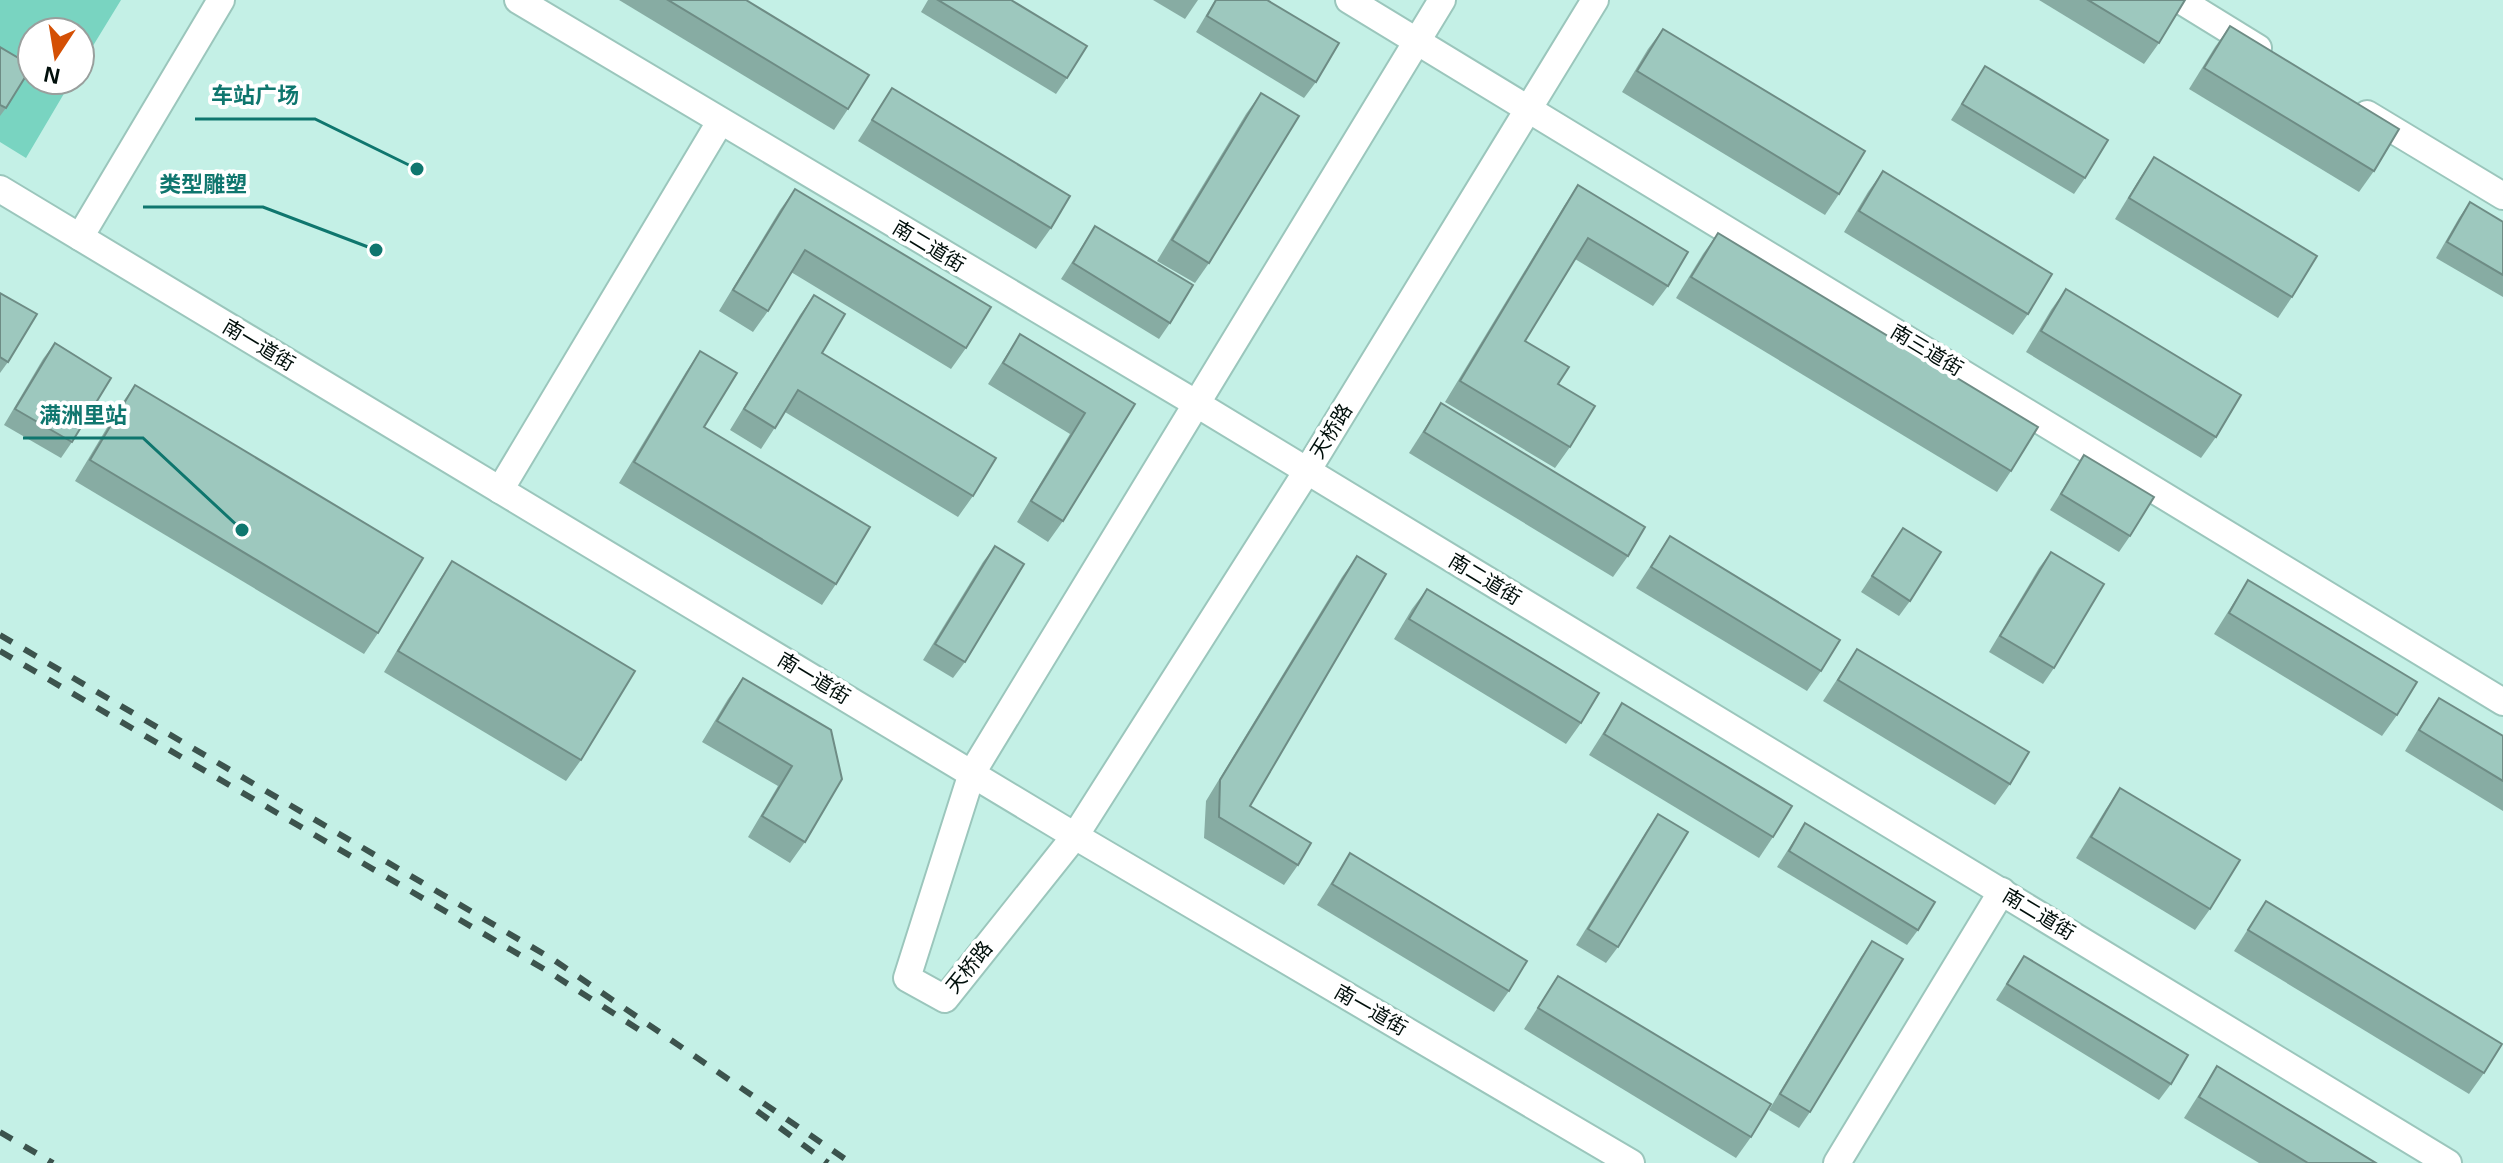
<svg xmlns="http://www.w3.org/2000/svg" width="2503" height="1163" viewBox="0 0 2503 1163" font-family="Helvetica,'Noto Sans SC',sans-serif">
<style>
.green{fill:#79d4c1}
.lines{fill:none;stroke-linecap:round;stroke-linejoin:round}
.minor-casing{stroke:#9bc6bc;stroke-width:30}
.minor{stroke:#fff;stroke-width:26}
.rail{stroke:#3c534d;stroke-width:6;stroke-dasharray:14 14;stroke-linecap:butt}
.wall{fill:#87aca3}
.building{fill:#9dc8be;stroke:#6e8c85;stroke-width:2}
.labels{text-anchor:middle;stroke-width:8;stroke-linejoin:round;paint-order:stroke}
.street-label{font-size:20px;fill:#010f0b;stroke:#fff}
.leader{fill:none;stroke:#0f766e;stroke-width:3}
.callout-dot{fill:#0f766e;stroke:#fff;stroke-width:3}
.callout-label{font-size:22px;text-anchor:middle;font-weight:bold;fill:#0f766e;stroke:#fff;stroke-width:8;stroke-linejoin:round;paint-order:stroke}
</style>
<rect width="100%" height="100%" fill="#c4f0e6"/>
<polygon class="green" points="0,0 121,0 80,67 80,32 32,32 32,80 72,80 26,158 0,142"/>
<g class="lines">
<g class="minor-casing">
<g id="minor">
<polyline points="518,0 1197,404 2448,1163"/>
<polyline points="1349,0 2503,702"/>
<polyline points="1442,0 972,773 907,978 945,999 1075,836 1307,471 1595,0"/>
<polyline points="2180,0 2258,48"/>
<polyline points="2367,114 2503,196"/>
<polyline points="0,189 1075,836 1631,1163"/>
<polyline points="80,237 221,0"/>
<polyline points="500,490 720,122"/>
<polyline points="1837,1163 2002,891"/>
</g>
</g>
<use href="#minor" class="minor"/>
<g class="rail">
<polyline points="0,635 554,960 851,1163"/>
<polyline points="0,651 549,972 649,1036"/>
<polyline points="757,1111 828,1163"/>
<polyline points="0,1132 53,1163"/>
</g>
</g>
<g class="wall">
<polygon points="619,0 746,0 848,109 834,130"/>
<polygon points="928,0 1011,0 1067,78 1056,94 921,12"/>
<polygon points="1153,0 1198,0 1185,19"/>
<polygon points="1215,0 1267,0 1316,82 1304,98 1196,32"/>
<polygon points="2039,0 2185,0 2159,43 2144,64"/>
<polygon points="2230,26 2374,171 2359,192 2189,89 2215,47"/>
<polygon points="1663,29 1839,194 1825,215 1622,92 1648,49"/>
<polygon points="0,47 6,108 0,116"/>
<polygon points="1985,66 2085,178 2074,194 1951,120"/>
<polygon points="892,88 1051,228 1036,249 858,141"/>
<polygon points="1261,93 1209,263 1195,283 1157,261 1246,114"/>
<polygon points="2154,157 2292,297 2278,318 2115,219 2140,178"/>
<polygon points="1883,171 2028,314 2013,335 1844,232 1868,192"/>
<polygon points="1578,185 1668,286 1653,306 1575,259 1525,341 1570,447 1555,468 1445,402 1564,206"/>
<polygon points="795,189 966,348 951,369 791,272 768,311 753,332 719,311 780,210"/>
<polygon points="2470,202 2503,222 2503,297 2436,258 2459,218"/>
<polygon points="1095,226 1170,323 1159,339 1061,279"/>
<polygon points="1718,233 2011,471 1997,492 1676,298 1703,254"/>
<polygon points="2066,289 2216,437 2201,458 2026,352 2051,310"/>
<polygon points="0,293 8,362 0,373"/>
<polygon points="814,295 822,353 973,496 958,517 785,412 761,449 730,430 800,315"/>
<polygon points="1020,334 1135,404 1063,521 1048,542 1017,522 1070,434 988,384"/>
<polygon points="55,343 72,442 61,458 4,425 43,359"/>
<polygon points="700,351 704,427 836,584 822,605 619,483 686,372"/>
<polygon points="135,385 378,633 364,654 75,481 120,406"/>
<polygon points="1441,403 1628,556 1613,577 1409,453"/>
<polygon points="2084,455 2130,536 2119,552 2050,510"/>
<polygon points="1903,528 1910,601 1899,616 1861,592"/>
<polygon points="1670,536 1821,671 1807,691 1636,588"/>
<polygon points="995,546 965,662 953,678 923,660 983,562"/>
<polygon points="2051,552 2054,668 2043,684 1989,652 2039,568"/>
<polygon points="1357,556 1250,806 1298,865 1284,885 1204,838 1206,801 1342,577"/>
<polygon points="452,561 581,760 566,781 384,672 438,582"/>
<polygon points="2248,580 2397,715 2382,736 2214,634"/>
<polygon points="1427,589 1581,723 1566,744 1394,639 1412,609"/>
<polygon points="1857,649 2010,784 1995,805 1823,701"/>
<polygon points="743,678 831,730 805,842 790,863 748,837 778,786 702,742 728,699"/>
<polygon points="2439,698 2503,736 2503,811 2405,751 2425,718"/>
<polygon points="1622,703 1773,837 1759,858 1589,755"/>
<polygon points="2120,788 2210,909 2195,930 2076,858 2106,809"/>
<polygon points="1658,814 1618,947 1606,963 1576,945 1647,830"/>
<polygon points="1805,823 1918,930 1907,945 1777,867"/>
<polygon points="1350,853 1509,991 1494,1012 1317,905"/>
<polygon points="2266,901 2484,1073 2469,1094 2234,951"/>
<polygon points="1872,941 1810,1112 1799,1128 1769,1110 1861,957"/>
<polygon points="2024,956 2171,1084 2159,1100 1996,1000"/>
<polygon points="1558,976 1751,1137 1736,1158 1524,1029"/>
<polygon points="2217,1066 2376,1163 2259,1163 2184,1118"/>
</g>
<g class="building">
<polygon points="668,0 746,0 869,75 848,109"/>
<polygon points="938,0 1011,0 1087,46 1067,78"/>
<polygon points="1216,0 1267,0 1339,43 1316,82 1207,16"/>
<polygon points="2088,0 2185,0 2159,43"/>
<polygon points="2230,26 2399,129 2374,171 2204,68"/>
<polygon points="1663,29 1865,151 1839,194 1637,71"/>
<polygon points="0,47 32,66 6,108 0,105"/>
<polygon points="1985,66 2108,140 2085,178 1962,104"/>
<polygon points="892,88 1070,196 1051,228 872,120"/>
<polygon points="1261,93 1299,116 1209,263 1172,240"/>
<polygon points="2154,157 2317,256 2292,297 2129,198"/>
<polygon points="1883,171 2052,274 2028,314 1859,211"/>
<polygon points="1578,185 1688,252 1668,286 1588,238 1525,341 1569,367 1558,384 1595,406 1570,447 1460,381"/>
<polygon points="795,189 991,307 966,348 805,250 768,311 733,290"/>
<polygon points="2470,202 2503,222 2503,275 2447,242"/>
<polygon points="1095,226 1193,285 1170,323 1073,263"/>
<polygon points="1718,233 2038,427 2011,471 1691,277"/>
<polygon points="2066,289 2241,395 2216,437 2041,331"/>
<polygon points="0,293 37,314 8,362 0,357"/>
<polygon points="814,295 845,314 822,353 996,458 973,496 798,390 775,428 744,409"/>
<polygon points="1020,334 1135,404 1063,521 1031,501 1085,413 1003,363"/>
<polygon points="55,343 111,378 72,442 15,409"/>
<polygon points="700,351 737,373 704,427 870,527 836,584 634,462"/>
<polygon points="135,385 423,558 378,633 90,460"/>
<polygon points="1441,403 1645,527 1628,556 1424,432"/>
<polygon points="2084,455 2154,497 2130,536 2061,494"/>
<polygon points="1903,528 1941,552 1910,601 1872,576"/>
<polygon points="1670,536 1840,640 1821,671 1651,567"/>
<polygon points="995,546 1024,564 965,662 935,644"/>
<polygon points="2051,552 2104,584 2054,668 2000,636"/>
<polygon points="1357,556 1386,574 1250,806 1311,843 1298,865 1219,817 1220,780"/>
<polygon points="452,561 635,671 581,760 398,651"/>
<polygon points="2248,580 2417,682 2397,715 2229,613"/>
<polygon points="1427,589 1599,693 1581,723 1409,619"/>
<polygon points="1857,649 2029,752 2010,784 1838,680"/>
<polygon points="743,678 831,730 842,779 805,842 762,816 792,766 717,721"/>
<polygon points="2439,698 2503,736 2503,781 2419,730"/>
<polygon points="1622,703 1792,806 1773,837 1604,734"/>
<polygon points="2120,788 2240,860 2210,909 2091,837"/>
<polygon points="1658,814 1688,832 1618,947 1588,929"/>
<polygon points="1805,823 1935,902 1918,930 1789,851"/>
<polygon points="1350,853 1527,961 1509,991 1332,884"/>
<polygon points="2266,901 2502,1044 2484,1073 2248,930"/>
<polygon points="1872,941 1903,959 1810,1112 1780,1094"/>
<polygon points="2024,956 2188,1055 2171,1084 2007,984"/>
<polygon points="1558,976 1771,1104 1751,1137 1538,1008"/>
<polygon points="2217,1066 2376,1163 2308,1163 2199,1097"/>
</g>
<g class="labels">
<g class="street-label">
<text transform="translate(929 246) rotate(31)" y="7">南二道街</text>
<text transform="translate(259 345) rotate(31)" y="7">南一道街</text>
<text transform="translate(1927 350) rotate(31)" y="7">南三道街</text>
<text transform="translate(1331 431) rotate(-58)" y="7">天桥路</text>
<text transform="translate(1485 579) rotate(31)" y="7">南二道街</text>
<text transform="translate(814 678) rotate(31)" y="7">南一道街</text>
<text transform="translate(2039 914) rotate(31)" y="7">南二道街</text>
<text transform="translate(969 967) rotate(-51)" y="7">天桥路</text>
<text transform="translate(1371 1010) rotate(30)" y="7">南一道街</text>
</g>
</g>
<path class="leader" d="M417 169L315 119H195M376 250L263 207H143M242 530L143 438H23"/>
<g class="callout-dot">
<circle cx="417" cy="169" r="8"/>
<circle cx="376" cy="250" r="8"/>
<circle cx="242" cy="530" r="8"/>
</g>
<g class="callout-label">
<text x="255" y="103">车站广场</text>
<text x="203" y="192">类型雕塑</text>
<text x="83" y="423">满洲里站</text>
</g>
<g transform="translate(56 56) rotate(192)"><circle r="38" fill="#ffffff" stroke="#999f9d" stroke-width="2"/>
<path d="M0-6L14 30L0 20L-14 30Z" fill="#d45005"/>
<text y="-12" font-size="22" font-weight="bold" text-anchor="middle" fill="#010f0b">N</text>
</g>
</svg>
